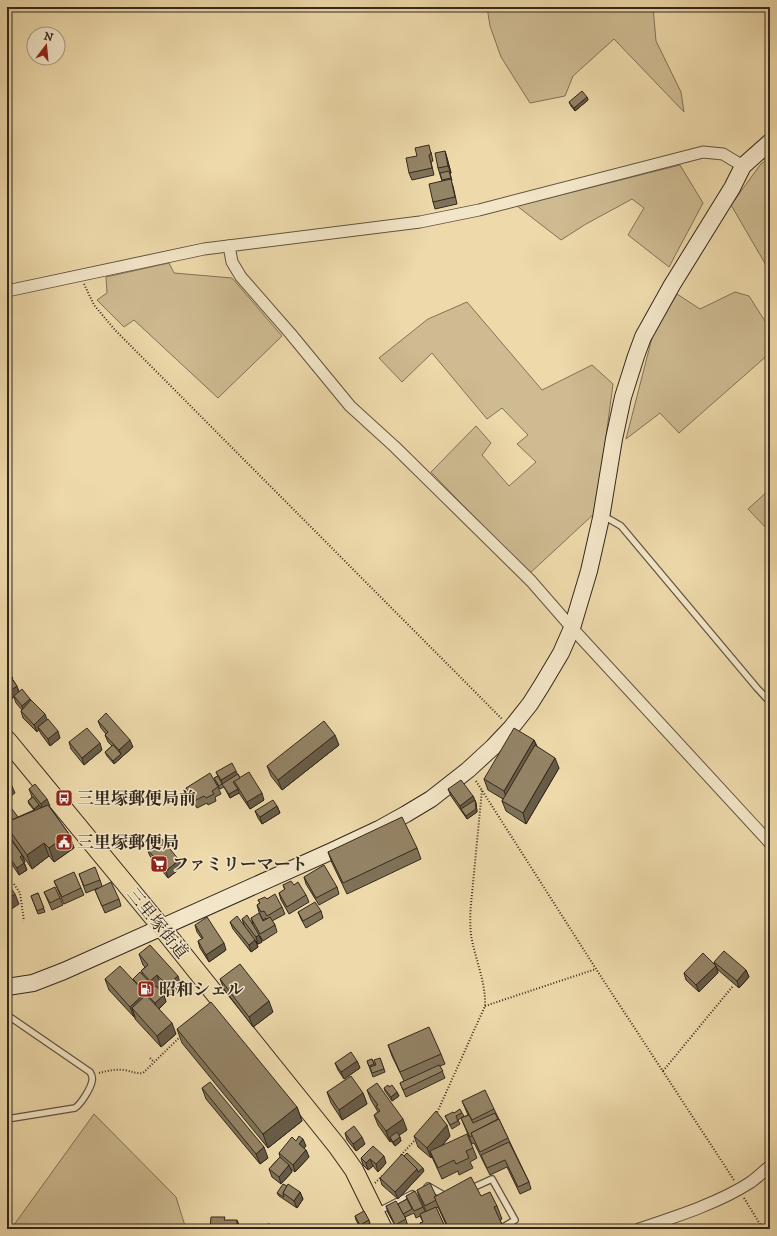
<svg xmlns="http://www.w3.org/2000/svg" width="777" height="1236" viewBox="0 0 777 1236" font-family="'IM FELL DW Pica','Noto Serif JP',serif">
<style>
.green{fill:#cebb92;stroke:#817258}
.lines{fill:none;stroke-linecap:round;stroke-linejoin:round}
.lane-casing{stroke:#625440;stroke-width:8}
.street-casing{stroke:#625440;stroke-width:13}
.secondary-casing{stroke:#34281d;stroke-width:18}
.primary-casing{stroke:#34281d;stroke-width:20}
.path{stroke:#34281d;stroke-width:2;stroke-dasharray:1 2;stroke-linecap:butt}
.lane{stroke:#f3e6c8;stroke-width:5.5}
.street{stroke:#f3e6c8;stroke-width:11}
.secondary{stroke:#f3e6c8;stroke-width:16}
.primary{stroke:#edd9aa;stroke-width:18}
.wall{fill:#7f7258;stroke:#34281d}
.shaded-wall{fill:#685c47;stroke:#34281d}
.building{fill:#948466;stroke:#34281d}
.labels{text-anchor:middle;stroke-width:3;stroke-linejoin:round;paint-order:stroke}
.poi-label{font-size:17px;font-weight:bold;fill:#34281d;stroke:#f3e6c8;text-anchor:start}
.street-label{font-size:17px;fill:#34281d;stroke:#f3e6c8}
</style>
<rect width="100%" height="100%" fill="#edd9aa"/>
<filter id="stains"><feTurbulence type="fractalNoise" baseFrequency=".005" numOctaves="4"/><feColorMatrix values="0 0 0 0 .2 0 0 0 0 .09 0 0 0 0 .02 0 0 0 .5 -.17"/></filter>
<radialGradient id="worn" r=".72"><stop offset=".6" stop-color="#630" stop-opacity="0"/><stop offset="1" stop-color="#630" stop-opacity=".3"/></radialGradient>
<g class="green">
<polygon points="487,7 653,7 656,41 681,92 684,112 614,39 573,76 565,96 530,103 501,57 490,26"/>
<polygon points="770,157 770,272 731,205 760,165"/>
<polygon points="680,165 703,203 669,267 628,235 644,208 632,199 586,224 561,240 517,206"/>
<polygon points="169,263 174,273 232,278 282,336 218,398 134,320 124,327 97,300 107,293 106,277"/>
<polygon points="735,292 749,296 770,329 770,353 679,433 660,413 626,439 653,334 677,294 700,309"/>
<polygon points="467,302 542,390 592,365 613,384 596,512 529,574 431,472 476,426 491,443 482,455 509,486 536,462 517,444 528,435 502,408 487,419 432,353 402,382 379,358 428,319"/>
<polygon points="770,489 770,532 748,509"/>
<polygon points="94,1114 176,1197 186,1229 11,1229"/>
</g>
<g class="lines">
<g class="lane-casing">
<g id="lane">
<polyline points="603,518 609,519 621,526 757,688 770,702"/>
<path d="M 7,1015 L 90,1072 C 92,1075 93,1077 92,1081 C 91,1088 81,1104 75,1108 L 7,1119"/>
<polyline points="427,1187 428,1186 447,1197"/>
<polyline points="470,1189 492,1179 515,1220 505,1226 507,1229"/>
<polyline points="377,1212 412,1194"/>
</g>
</g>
<g class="street-casing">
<g id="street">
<polyline points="229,246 232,262 241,277 290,333 350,406 395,447 531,581 572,628 770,843"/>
<polyline points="7,291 204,249 420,222 479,210 703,152 723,154 743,166"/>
<path d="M 639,1229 C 675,1217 719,1203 751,1182 C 758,1177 764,1171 770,1166"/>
</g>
</g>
<g class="secondary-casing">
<polyline id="secondary" points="7,987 33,983 64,971 332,851 379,829 406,814 431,799 468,770 493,747 511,728 530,704 542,685 561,653 572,628 589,571 601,518 614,439 623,397 636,356 643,337 672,285 732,188 743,166 770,142"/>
</g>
<g class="primary-casing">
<polyline id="primary" points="7,740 162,928 337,1146 354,1170 383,1229"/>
</g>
<g class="path">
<polyline points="84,284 94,305 115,330 502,719"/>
<polyline points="476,781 596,969 734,1180"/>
<polyline points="14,884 20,893 24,921"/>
<polyline points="485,1006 596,969"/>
<polyline points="150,1058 154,1062"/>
<polyline points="663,1071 733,986"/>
<path d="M 99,1073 C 107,1071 115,1069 124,1070 C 131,1071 136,1074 143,1073 L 182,1035"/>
<path d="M 436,1115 L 485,1006 C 486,982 475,959 471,935 C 470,925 470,915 471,904 L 482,790"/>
<polyline points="401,1155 417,1138"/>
<polyline points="375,1183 382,1176"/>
<polyline points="744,1198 763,1229"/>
</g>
<use href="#lane" class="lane"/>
<use href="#street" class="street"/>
<use href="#secondary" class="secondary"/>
<use href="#primary" class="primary"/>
</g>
<g class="wall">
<polygon points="587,97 588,100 575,111 571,106 569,102"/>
<polygon points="445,151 447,158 451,173 450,173 452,181 451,181 453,186 457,204 435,209 433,202 442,181 438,168"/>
<polygon points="431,152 433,161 431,162 434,175 412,180 409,173"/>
<polygon points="7,671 15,683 19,691 30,699 31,701 47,720 60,738 50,746 41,734 39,730 37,732 23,718 21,711 22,710 16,703 14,697 7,702"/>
<polygon points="98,721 133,747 114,764 107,756 105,752 112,746 108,742 105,735 106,734 101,728"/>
<polygon points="534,740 537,746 559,768 526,824 506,811 502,801 503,799 488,790 484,779"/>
<polygon points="69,742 102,750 84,765 71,749"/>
<polygon points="339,745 282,790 271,776 267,766"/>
<polygon points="216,772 238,774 240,778 264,800 250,809 239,793 230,798 224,787 220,789 216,782 214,778 218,776"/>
<polygon points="218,787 221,794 215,797 216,801 208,805 207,803 197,808 189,795 186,788"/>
<polygon points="29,789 49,806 69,834 74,848 54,862 49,856 32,869 10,837 7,830 7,806 18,817 34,810 29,804 28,801 32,797"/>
<polygon points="448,789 473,796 476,803 477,812 467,819 451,796"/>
<polygon points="277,806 280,813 262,824 258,818 255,811"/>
<polygon points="7,834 22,855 25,862 24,862 27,870 19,875 7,857"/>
<polygon points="417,848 421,859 347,894 332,863 328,852"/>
<polygon points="147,849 182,867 168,878 150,856"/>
<polygon points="79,874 100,880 102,886 119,899 121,906 105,913 95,890 98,888 86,893"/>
<polygon points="304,877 337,887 339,894 319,905 306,884"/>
<polygon points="54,881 81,888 84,895 64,904"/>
<polygon points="283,885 294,885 306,895 309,902 289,914 281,900 279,893 285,890"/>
<polygon points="44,892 60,898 63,905 52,910"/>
<polygon points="38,893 45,912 38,914 31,896"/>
<polygon points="267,899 282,907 285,914 272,921 275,925 277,932 263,941 260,936 262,942 258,944 256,941 258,947 251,952 233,929 230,922 244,925 242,919 253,924 251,918 263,921 267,919 266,918 263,920 259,912 257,905 260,903 258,900"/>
<polygon points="321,911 323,918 306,928 301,919 298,912"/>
<polygon points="195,925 226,950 209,962 200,948 198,941 202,939 197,932"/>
<polygon points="139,954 181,986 171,996 161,985 158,988 164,995 166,1002 159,1009 176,1034 161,1047 135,1019 135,1017 134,1017 109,990 105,979 133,980 133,979 143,974 141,971 145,967 143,965"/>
<polygon points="714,962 746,970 749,977 739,988 717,969"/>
<polygon points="716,966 718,973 699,992 686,980 684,973"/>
<polygon points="220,979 273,1012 253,1027 224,989"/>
<polygon points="177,1029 297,1107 302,1121 268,1148 182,1043"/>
<polygon points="388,1045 441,1054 445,1064 440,1066 445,1078 406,1097 400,1083 404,1081 392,1056"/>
<polygon points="380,1058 385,1072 373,1077 367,1061 372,1059 375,1065 376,1065"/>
<polygon points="357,1061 360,1068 344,1079 338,1070 335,1063"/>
<polygon points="389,1087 397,1092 399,1096 392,1101 385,1091 384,1088"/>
<polygon points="202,1088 268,1158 260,1164 206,1099"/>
<polygon points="367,1090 407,1130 399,1135 401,1141 395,1146 391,1141 390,1142 378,1125 374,1115 378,1112 371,1100"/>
<polygon points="327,1092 363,1093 367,1104 342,1120 331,1103"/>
<polygon points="462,1101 494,1109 529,1182 531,1189 520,1194 507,1167 490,1175 474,1143 472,1144 464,1125 461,1118 468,1115"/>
<polygon points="454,1113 462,1113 464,1116 458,1120 460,1124 452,1129 445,1116"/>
<polygon points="345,1133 365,1144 356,1151 347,1140"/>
<polygon points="414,1136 450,1136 442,1146 473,1148 477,1158 470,1162 473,1168 459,1175 458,1171 442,1179 432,1157 431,1158 418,1147"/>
<polygon points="296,1141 306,1146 304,1148 306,1150 309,1157 295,1172 290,1168 292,1172 281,1184 272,1177 269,1169 280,1157 279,1153"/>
<polygon points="373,1146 386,1163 378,1172 373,1166 368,1170 363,1165 361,1158"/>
<polygon points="424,1171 398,1199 382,1185 380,1178"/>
<polygon points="287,1186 300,1192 303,1199 297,1208 279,1196 277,1193"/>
<polygon points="417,1190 436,1196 481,1196 497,1206 502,1219 500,1220 504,1229 448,1229 438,1207 436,1208 446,1229 422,1229 420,1223 423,1222 420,1216 416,1218 414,1213 405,1217 408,1226 403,1229 397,1229 388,1213 386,1206 398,1204 407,1199 406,1196 423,1207 425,1211 426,1211 419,1197"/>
<polygon points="355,1216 369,1220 370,1223 361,1229 356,1220"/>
</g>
<g class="shaded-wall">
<polygon points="587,97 588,100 575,111 574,108"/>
<polygon points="445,151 447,158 451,173 448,166"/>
<polygon points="17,686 19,693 7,702 7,693"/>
<polygon points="30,699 33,706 25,713 22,706"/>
<polygon points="45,714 48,722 38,727 39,730 37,732 34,725"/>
<polygon points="58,731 60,738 50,746 48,739"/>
<polygon points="335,735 339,745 282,790 278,780"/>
<polygon points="130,740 133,747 114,764 113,761 121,754 119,750"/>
<polygon points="534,740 538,751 508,802 504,791"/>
<polygon points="100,743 102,750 84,765 82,758"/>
<polygon points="555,758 559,768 526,824 523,813"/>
<polygon points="236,771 239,778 222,784 221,780"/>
<polygon points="12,786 15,793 7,799 7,790"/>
<polygon points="238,789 239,793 230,798 229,794"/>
<polygon points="262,793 264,800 250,809 247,802"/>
<polygon points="473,796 476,803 477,812 467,819 466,816 461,809 460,806"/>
<polygon points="47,799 50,806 43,811 41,804"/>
<polygon points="39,805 41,808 36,812 34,809"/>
<polygon points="277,806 280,813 262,824 260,817"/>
<polygon points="69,834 74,848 54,862 49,848"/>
<polygon points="44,843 49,856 32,869 27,855"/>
<polygon points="22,855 25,862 22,864 20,857"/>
<polygon points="179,860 182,867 168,878 166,871"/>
<polygon points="24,863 27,870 19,875 17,868"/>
<polygon points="15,894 19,904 7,912 7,899"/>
<polygon points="259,935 262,942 258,944 256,937"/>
<polygon points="255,940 258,947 251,952 249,945"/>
<polygon points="224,943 226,950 209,962 206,955"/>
<polygon points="716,966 718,973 699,992 696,985"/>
<polygon points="746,970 749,977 739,988 737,981"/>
<polygon points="157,975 161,985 154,991 150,981"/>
<polygon points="178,976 181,986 171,996 167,985"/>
<polygon points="145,993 149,1004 132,1008 135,1017 134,1017 130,1007"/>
<polygon points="164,995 166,1002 157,1010 155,1003"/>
<polygon points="269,1001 273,1012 253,1027 249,1017"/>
<polygon points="172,1023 176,1034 161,1047 157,1036"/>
<polygon points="357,1061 360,1068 344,1079 341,1072"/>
<polygon points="397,1092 399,1096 392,1101 391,1097"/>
<polygon points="363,1093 367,1104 342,1120 339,1110"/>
<polygon points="297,1107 302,1121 268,1148 263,1134"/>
<polygon points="403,1119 407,1130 392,1140 390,1137 391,1141 390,1142 386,1131"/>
<polygon points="447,1125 450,1136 432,1157 430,1151 432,1157 431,1158 427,1148"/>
<polygon points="362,1137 365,1144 356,1151 353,1144"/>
<polygon points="400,1137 401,1141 395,1146 393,1142"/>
<polygon points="303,1139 306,1146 302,1151 299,1144"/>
<polygon points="264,1147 268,1158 260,1164 256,1154"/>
<polygon points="306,1150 309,1157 295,1172 293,1165"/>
<polygon points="384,1156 386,1163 378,1172 376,1164"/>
<polygon points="370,1159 373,1166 368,1170 366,1163"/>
<polygon points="289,1165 292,1172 281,1184 279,1177"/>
<polygon points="423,1168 424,1171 398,1199 395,1192 417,1169"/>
<polygon points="300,1192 303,1199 297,1208 294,1201"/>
<polygon points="237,1220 240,1227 240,1229 237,1229"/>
</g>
<g class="building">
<polygon points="582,91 587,97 574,108 569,102"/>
<polygon points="429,145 431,154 429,155 432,168 409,173 406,158 417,156 415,148"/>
<polygon points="445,151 448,166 438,168 435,153"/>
<polygon points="449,171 451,178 442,180 440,173"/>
<polygon points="451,179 455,197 433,202 429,184"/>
<polygon points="7,671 13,678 12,679 17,686 7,693"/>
<polygon points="22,689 30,699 22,706 14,696"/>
<polygon points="31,700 45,714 34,725 21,711"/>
<polygon points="106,713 130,740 119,750 105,735 108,732 98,721"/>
<polygon points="48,719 58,731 48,739 38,727"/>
<polygon points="324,721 335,735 278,780 267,766"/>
<polygon points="87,728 100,743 82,758 69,742"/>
<polygon points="514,728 534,740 504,791 484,779"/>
<polygon points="113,745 121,754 113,761 105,752"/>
<polygon points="535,745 555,758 523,813 502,801"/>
<polygon points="232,763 236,771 221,780 216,772"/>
<polygon points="249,772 262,793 247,802 234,781"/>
<polygon points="210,773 218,787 212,791 214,794 206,798 204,796 194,801 186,788"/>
<polygon points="238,774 240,778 233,782 238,789 229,794 222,784"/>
<polygon points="218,776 222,784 219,786 214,778"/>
<polygon points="7,779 12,786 7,790"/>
<polygon points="461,780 473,796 460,806 448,789"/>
<polygon points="35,784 47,799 41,804 29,789"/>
<polygon points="33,797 39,805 34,809 28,801"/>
<polygon points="273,800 277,806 260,817 255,811"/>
<polygon points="475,800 476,809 466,816 461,809"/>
<polygon points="9,805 18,817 8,822 7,821 7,806"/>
<polygon points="48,805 69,834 49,848 44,843 27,855 7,827 7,822"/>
<polygon points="402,817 417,848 343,883 328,852"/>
<polygon points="7,834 22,855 20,857 24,863 17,868 7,854"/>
<polygon points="161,838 179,860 166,871 147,849"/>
<polygon points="324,865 337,887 316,898 304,877"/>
<polygon points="95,867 100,880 84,886 79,874"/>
<polygon points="74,872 81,888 62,897 54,881"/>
<polygon points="291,881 294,885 298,882 306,895 287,907 279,893 285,889 283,885"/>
<polygon points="7,882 15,894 7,899"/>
<polygon points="111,882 119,899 102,906 95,890"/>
<polygon points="55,887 60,898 50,903 44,892"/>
<polygon points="38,893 44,908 37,911 31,896"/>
<polygon points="275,894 282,907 267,916 264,911 261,912 257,905 260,903 258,900 265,897 267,899"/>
<polygon points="315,902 321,911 303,921 298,912"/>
<polygon points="259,913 263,921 270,917 275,925 260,934 251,918"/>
<polygon points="247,915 259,935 256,937 242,919"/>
<polygon points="237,916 255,940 249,945 230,922"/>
<polygon points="207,917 224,943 206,955 198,941 203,938 195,925"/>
<polygon points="150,945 178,976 167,985 157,975 150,981 141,971 148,965 139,954"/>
<polygon points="724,951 746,970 737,981 714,962"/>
<polygon points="703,953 716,966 696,985 684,973"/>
<polygon points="240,964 269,1001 249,1017 220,979"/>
<polygon points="120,966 145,993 130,1007 105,979"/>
<polygon points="140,972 154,987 156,986 164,995 155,1003 133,979"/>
<polygon points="146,995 172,1023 157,1036 132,1008"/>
<polygon points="211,1002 297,1107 263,1134 177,1029"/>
<polygon points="429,1027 441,1054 400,1072 388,1045"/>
<polygon points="351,1052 357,1061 341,1072 335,1063"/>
<polygon points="380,1058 384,1069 372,1073 370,1067 376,1065 374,1060"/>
<polygon points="372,1059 374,1064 369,1066 367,1061"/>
<polygon points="439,1065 443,1071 403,1090 400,1083"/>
<polygon points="351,1076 363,1093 339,1110 327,1092"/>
<polygon points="210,1082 264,1147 256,1154 202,1088"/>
<polygon points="377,1083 403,1119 386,1131 374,1115 380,1111 376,1106 378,1105 367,1090"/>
<polygon points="388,1085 389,1087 392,1085 397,1092 391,1097 384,1088"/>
<polygon points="485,1090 494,1109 472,1120 462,1101"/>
<polygon points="460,1109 462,1113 456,1116 458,1121 450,1125 445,1116 453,1112 454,1113"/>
<polygon points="436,1111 447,1125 427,1148 414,1136"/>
<polygon points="495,1113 498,1119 471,1133 472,1136 470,1137 461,1118 469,1115 473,1123"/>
<polygon points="499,1119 508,1138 480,1152 471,1133"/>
<polygon points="354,1126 362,1137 353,1144 345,1133"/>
<polygon points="397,1132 400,1137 393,1142 390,1137"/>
<polygon points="467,1134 473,1148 466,1151 469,1158 456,1164 454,1160 438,1168 430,1151"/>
<polygon points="299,1136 303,1139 299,1144 306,1150 293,1165 279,1153 292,1137 296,1141"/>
<polygon points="509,1142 529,1182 518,1187 505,1160 487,1168 481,1155"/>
<polygon points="373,1146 384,1156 376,1164 370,1159 366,1163 361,1158"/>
<polygon points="407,1153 423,1168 418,1172 417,1169 404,1156"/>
<polygon points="402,1154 417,1169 395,1192 380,1178"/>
<polygon points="280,1157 289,1165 279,1177 269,1169"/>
<polygon points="471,1177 481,1196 490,1192 497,1206 494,1207 504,1229 473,1229 472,1226 464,1229 449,1229 434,1197"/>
<polygon points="430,1183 436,1196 434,1197 436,1200 425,1206 417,1190"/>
<polygon points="283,1184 287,1186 283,1193 284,1197 277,1193"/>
<polygon points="288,1184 300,1192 294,1201 283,1193"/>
<polygon points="415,1191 423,1207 414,1211 406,1196"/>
<polygon points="407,1199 412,1209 403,1214 398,1204"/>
<polygon points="396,1201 406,1219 395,1225 386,1206"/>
<polygon points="436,1207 446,1229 423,1229 420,1223 423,1222 420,1214"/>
<polygon points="364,1211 369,1220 360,1225 355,1216"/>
<polygon points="211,1217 225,1217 224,1220 237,1220 237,1229 210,1229"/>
<polygon points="270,1224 271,1229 263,1229 262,1225"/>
<polygon points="300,1226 300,1229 282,1229"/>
</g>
<defs>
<g id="bus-square" transform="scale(0.9)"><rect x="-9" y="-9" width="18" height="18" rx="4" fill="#8f2418" stroke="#f3e6c8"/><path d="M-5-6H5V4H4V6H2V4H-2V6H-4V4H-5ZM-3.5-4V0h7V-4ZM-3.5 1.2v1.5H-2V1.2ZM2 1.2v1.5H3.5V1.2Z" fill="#fff"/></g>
<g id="civic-square" transform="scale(0.9)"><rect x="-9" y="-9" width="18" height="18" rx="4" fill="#8f2418" stroke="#f3e6c8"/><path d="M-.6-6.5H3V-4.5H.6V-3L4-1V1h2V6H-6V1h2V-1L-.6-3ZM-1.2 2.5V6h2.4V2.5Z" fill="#fff"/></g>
<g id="supermarket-square" transform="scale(0.9)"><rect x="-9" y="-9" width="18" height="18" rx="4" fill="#8f2418" stroke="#f3e6c8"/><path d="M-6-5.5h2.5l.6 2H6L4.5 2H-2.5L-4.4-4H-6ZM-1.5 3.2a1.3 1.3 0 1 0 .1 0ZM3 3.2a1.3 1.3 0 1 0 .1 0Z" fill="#fff"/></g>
<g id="fuel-square" transform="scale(0.9)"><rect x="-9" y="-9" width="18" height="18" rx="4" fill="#8f2418" stroke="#f3e6c8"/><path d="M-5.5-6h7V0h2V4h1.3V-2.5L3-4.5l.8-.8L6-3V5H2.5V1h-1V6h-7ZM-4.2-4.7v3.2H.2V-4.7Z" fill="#fff"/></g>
</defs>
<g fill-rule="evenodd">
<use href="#bus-square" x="64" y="798"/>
<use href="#civic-square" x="64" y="842"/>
<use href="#supermarket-square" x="159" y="864"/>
<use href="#fuel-square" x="146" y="989"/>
</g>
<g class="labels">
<g class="poi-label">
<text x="77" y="804">三里塚郵便局前</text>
<text x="77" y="848">三里塚郵便局</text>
<text x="172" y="870">ファミリーマート</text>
<text x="159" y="995">昭和シェル</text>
</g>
<g class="street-label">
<text transform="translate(158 923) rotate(51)" y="6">三里塚街道</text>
</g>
</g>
<rect width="777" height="1236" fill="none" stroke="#edd9aa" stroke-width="24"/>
<rect x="8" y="8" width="761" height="1220" fill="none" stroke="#34281d" stroke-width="2"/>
<rect x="12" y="12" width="753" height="1212" fill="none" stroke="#34281d"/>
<g transform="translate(46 46) rotate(16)"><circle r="19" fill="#f3e6c8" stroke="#a79a84"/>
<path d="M0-3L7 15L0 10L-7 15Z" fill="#8f2418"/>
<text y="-6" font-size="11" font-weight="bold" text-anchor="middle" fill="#34281d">N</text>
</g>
<rect width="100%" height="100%" filter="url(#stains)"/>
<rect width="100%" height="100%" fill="url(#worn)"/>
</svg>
